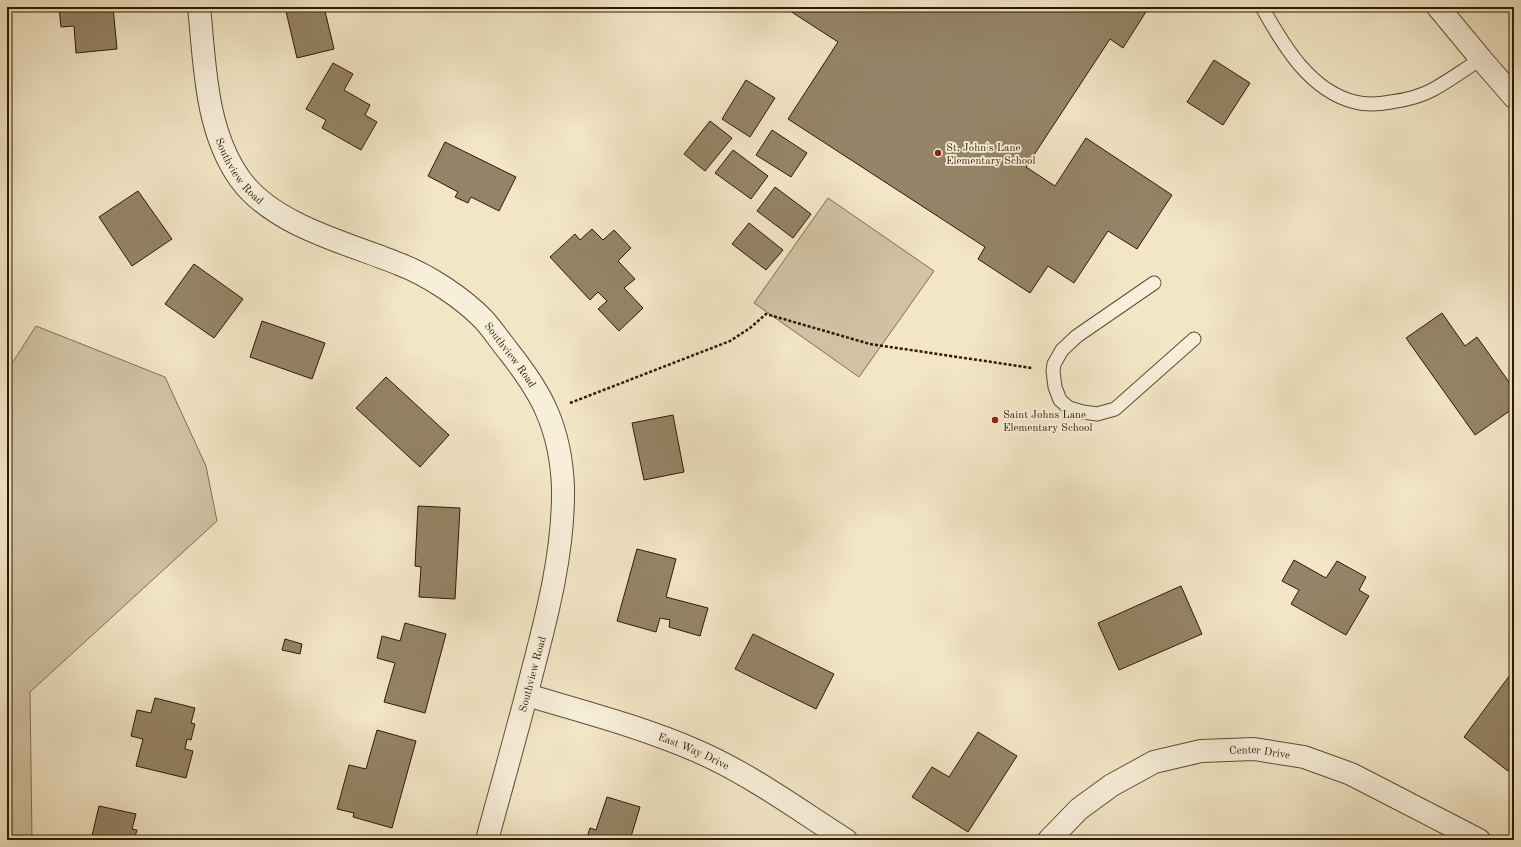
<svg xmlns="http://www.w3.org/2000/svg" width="1521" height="847" viewBox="0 0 1521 847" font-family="'Old Standard TT',serif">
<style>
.green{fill:#d1c3a4;stroke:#806e52}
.building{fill:#958467;stroke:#301900}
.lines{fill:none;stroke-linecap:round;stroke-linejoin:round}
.service-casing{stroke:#604c32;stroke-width:15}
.minor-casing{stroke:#604c32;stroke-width:24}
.tertiary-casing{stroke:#604c32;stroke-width:24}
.path{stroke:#301900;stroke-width:2.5;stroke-dasharray:3 2;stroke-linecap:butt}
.service{stroke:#f7efda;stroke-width:13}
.minor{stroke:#f7efda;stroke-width:22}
.tertiary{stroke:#f7efda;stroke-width:22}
.poi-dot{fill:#8f2418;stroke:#f7efda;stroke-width:1.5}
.labels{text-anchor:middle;stroke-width:3.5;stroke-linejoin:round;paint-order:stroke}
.poi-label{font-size:11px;fill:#301900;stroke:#f7efda;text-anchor:start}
.street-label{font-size:11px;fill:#301900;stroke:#f7efda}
</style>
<rect width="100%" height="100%" fill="#f2e6c6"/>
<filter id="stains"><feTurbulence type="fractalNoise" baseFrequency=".005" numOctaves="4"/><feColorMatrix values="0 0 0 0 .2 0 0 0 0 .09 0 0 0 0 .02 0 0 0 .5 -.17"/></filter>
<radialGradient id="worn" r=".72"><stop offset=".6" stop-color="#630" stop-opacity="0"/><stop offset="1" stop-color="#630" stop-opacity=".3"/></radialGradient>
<g class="green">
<polygon points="828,198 934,271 859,377 754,303"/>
<polygon points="36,326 165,377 206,466 217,521 30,692 32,840 7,840 7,371"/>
</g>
<g class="building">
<polygon points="59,7 113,7 117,49 76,53 74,26 61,27"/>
<polygon points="285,7 324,7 334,49 297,58"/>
<polygon points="788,7 1149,7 1123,48 1110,39 1026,167 1055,186 1086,138 1172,195 1137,249 1108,231 1074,283 1048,266 1030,293 978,259 985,247 788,119 838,42 787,9"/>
<polygon points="1214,60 1250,83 1223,125 1187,102"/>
<polygon points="333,63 353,74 344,90 370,105 365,115 377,122 361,150 322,128 326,120 306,109"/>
<polygon points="746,80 775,98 750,137 722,119"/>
<polygon points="710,121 732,138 705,171 684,154"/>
<polygon points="772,130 807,153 791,177 756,155"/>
<polygon points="445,142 516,177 499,211 471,197 468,203 455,197 458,192 428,176"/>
<polygon points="733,150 768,176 751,199 715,173"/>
<polygon points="775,187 811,214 793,238 757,211"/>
<polygon points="138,191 172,239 132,266 99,217"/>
<polygon points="749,223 783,250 766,270 732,244"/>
<polygon points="592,229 603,240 614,230 631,248 618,261 635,279 624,288 643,308 619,331 598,309 607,301 598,292 590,300 550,257 575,234 580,240"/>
<polygon points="194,264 243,299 214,338 165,304"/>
<polygon points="1442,313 1465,346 1477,337 1514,389 1514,408 1475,435 1406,338"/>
<polygon points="262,321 325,343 312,379 250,357"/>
<polygon points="386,377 449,435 420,467 356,408"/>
<polygon points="673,415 684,472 644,480 632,423"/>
<polygon points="418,506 460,508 455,599 419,597 421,567 415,566"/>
<polygon points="637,549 676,559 666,597 708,608 700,636 669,627 670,620 660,618 656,632 617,621"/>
<polygon points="1294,560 1326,578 1337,561 1366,577 1359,590 1369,596 1346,635 1291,604 1299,590 1282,581"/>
<polygon points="1181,586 1202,634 1119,670 1098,623"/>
<polygon points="405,623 446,634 425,713 384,702 395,663 377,658 382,636 400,641"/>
<polygon points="753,634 834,674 816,709 735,669"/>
<polygon points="285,639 302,644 300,654 282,650"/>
<polygon points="1510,675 1514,678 1514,764 1508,771 1464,737"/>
<polygon points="155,698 195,708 191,723 195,724 191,740 187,739 185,749 193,751 186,778 136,766 143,739 131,736 137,710 151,713"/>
<polygon points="377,730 416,741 392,828 353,817 354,813 337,809 349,765 366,769"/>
<polygon points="978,732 1017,756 968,832 912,797 932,767 949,777"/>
<polygon points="607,797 640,807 630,840 586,840 590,828 596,830"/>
<polygon points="99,806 136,814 132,829 137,830 134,840 91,840"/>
</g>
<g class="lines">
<g class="service-casing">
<g id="service">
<path d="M 1262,7 C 1283,45 1310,91 1355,102 C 1366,105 1380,104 1391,102 C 1405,100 1422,96 1434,89 C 1450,80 1465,69 1481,59"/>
<polyline points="1154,283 1077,336 1062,350 1054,364 1053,371 1055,387 1060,400 1069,408 1083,412 1097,414 1115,409 1194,339"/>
</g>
</g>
<g class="minor-casing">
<g id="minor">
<path id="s1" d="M 199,7 C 205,64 205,130 240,179 C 274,226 348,243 399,264 C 428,275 463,298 484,320 C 493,330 501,342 509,352 C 524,371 538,390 547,412 C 557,435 562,462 563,487 C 564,550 548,612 532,673 C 518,729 502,784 487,840"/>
<path id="s2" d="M 527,695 C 584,712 642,727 697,751 C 750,774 797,809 846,840"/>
<path id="s3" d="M 1049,840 L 1079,809 L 1112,785 L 1154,762 L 1201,751 L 1254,749 L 1304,757 L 1351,774 L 1479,840"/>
</g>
</g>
<g class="tertiary-casing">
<polyline id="tertiary" points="1438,7 1481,59 1514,97"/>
</g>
<polyline class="path" points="570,403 730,341 750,328 766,314 870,344 1032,368"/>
<use href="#service" class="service"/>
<use href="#minor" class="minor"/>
<use href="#tertiary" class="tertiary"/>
</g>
<g class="poi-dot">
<circle cx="938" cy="153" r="4"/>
<circle cx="995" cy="420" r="4"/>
</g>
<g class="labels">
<g class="poi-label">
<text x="946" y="151">St. John's Lane<tspan x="946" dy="13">Elementary School</tspan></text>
<text x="1003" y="418">Saint Johns Lane<tspan x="1003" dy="13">Elementary School</tspan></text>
</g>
<g class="street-label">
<text dy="4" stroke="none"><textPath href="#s1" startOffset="172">Southview Road</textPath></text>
<text dy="4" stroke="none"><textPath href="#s1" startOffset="508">Southview Road</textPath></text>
<text transform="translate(532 674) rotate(-75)" y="4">Southview Road</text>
<text dy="4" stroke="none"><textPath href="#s2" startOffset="176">East Way Drive</textPath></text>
<text dy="4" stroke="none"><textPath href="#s3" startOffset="239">Center Drive</textPath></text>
</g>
</g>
<rect width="1521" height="847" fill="none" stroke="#f2e6c6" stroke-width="24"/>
<rect x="8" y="8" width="1505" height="831" fill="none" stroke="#301900" stroke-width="2"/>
<rect x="12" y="12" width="1497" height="823" fill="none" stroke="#301900"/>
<rect width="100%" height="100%" filter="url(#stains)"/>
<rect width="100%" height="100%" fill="url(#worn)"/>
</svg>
